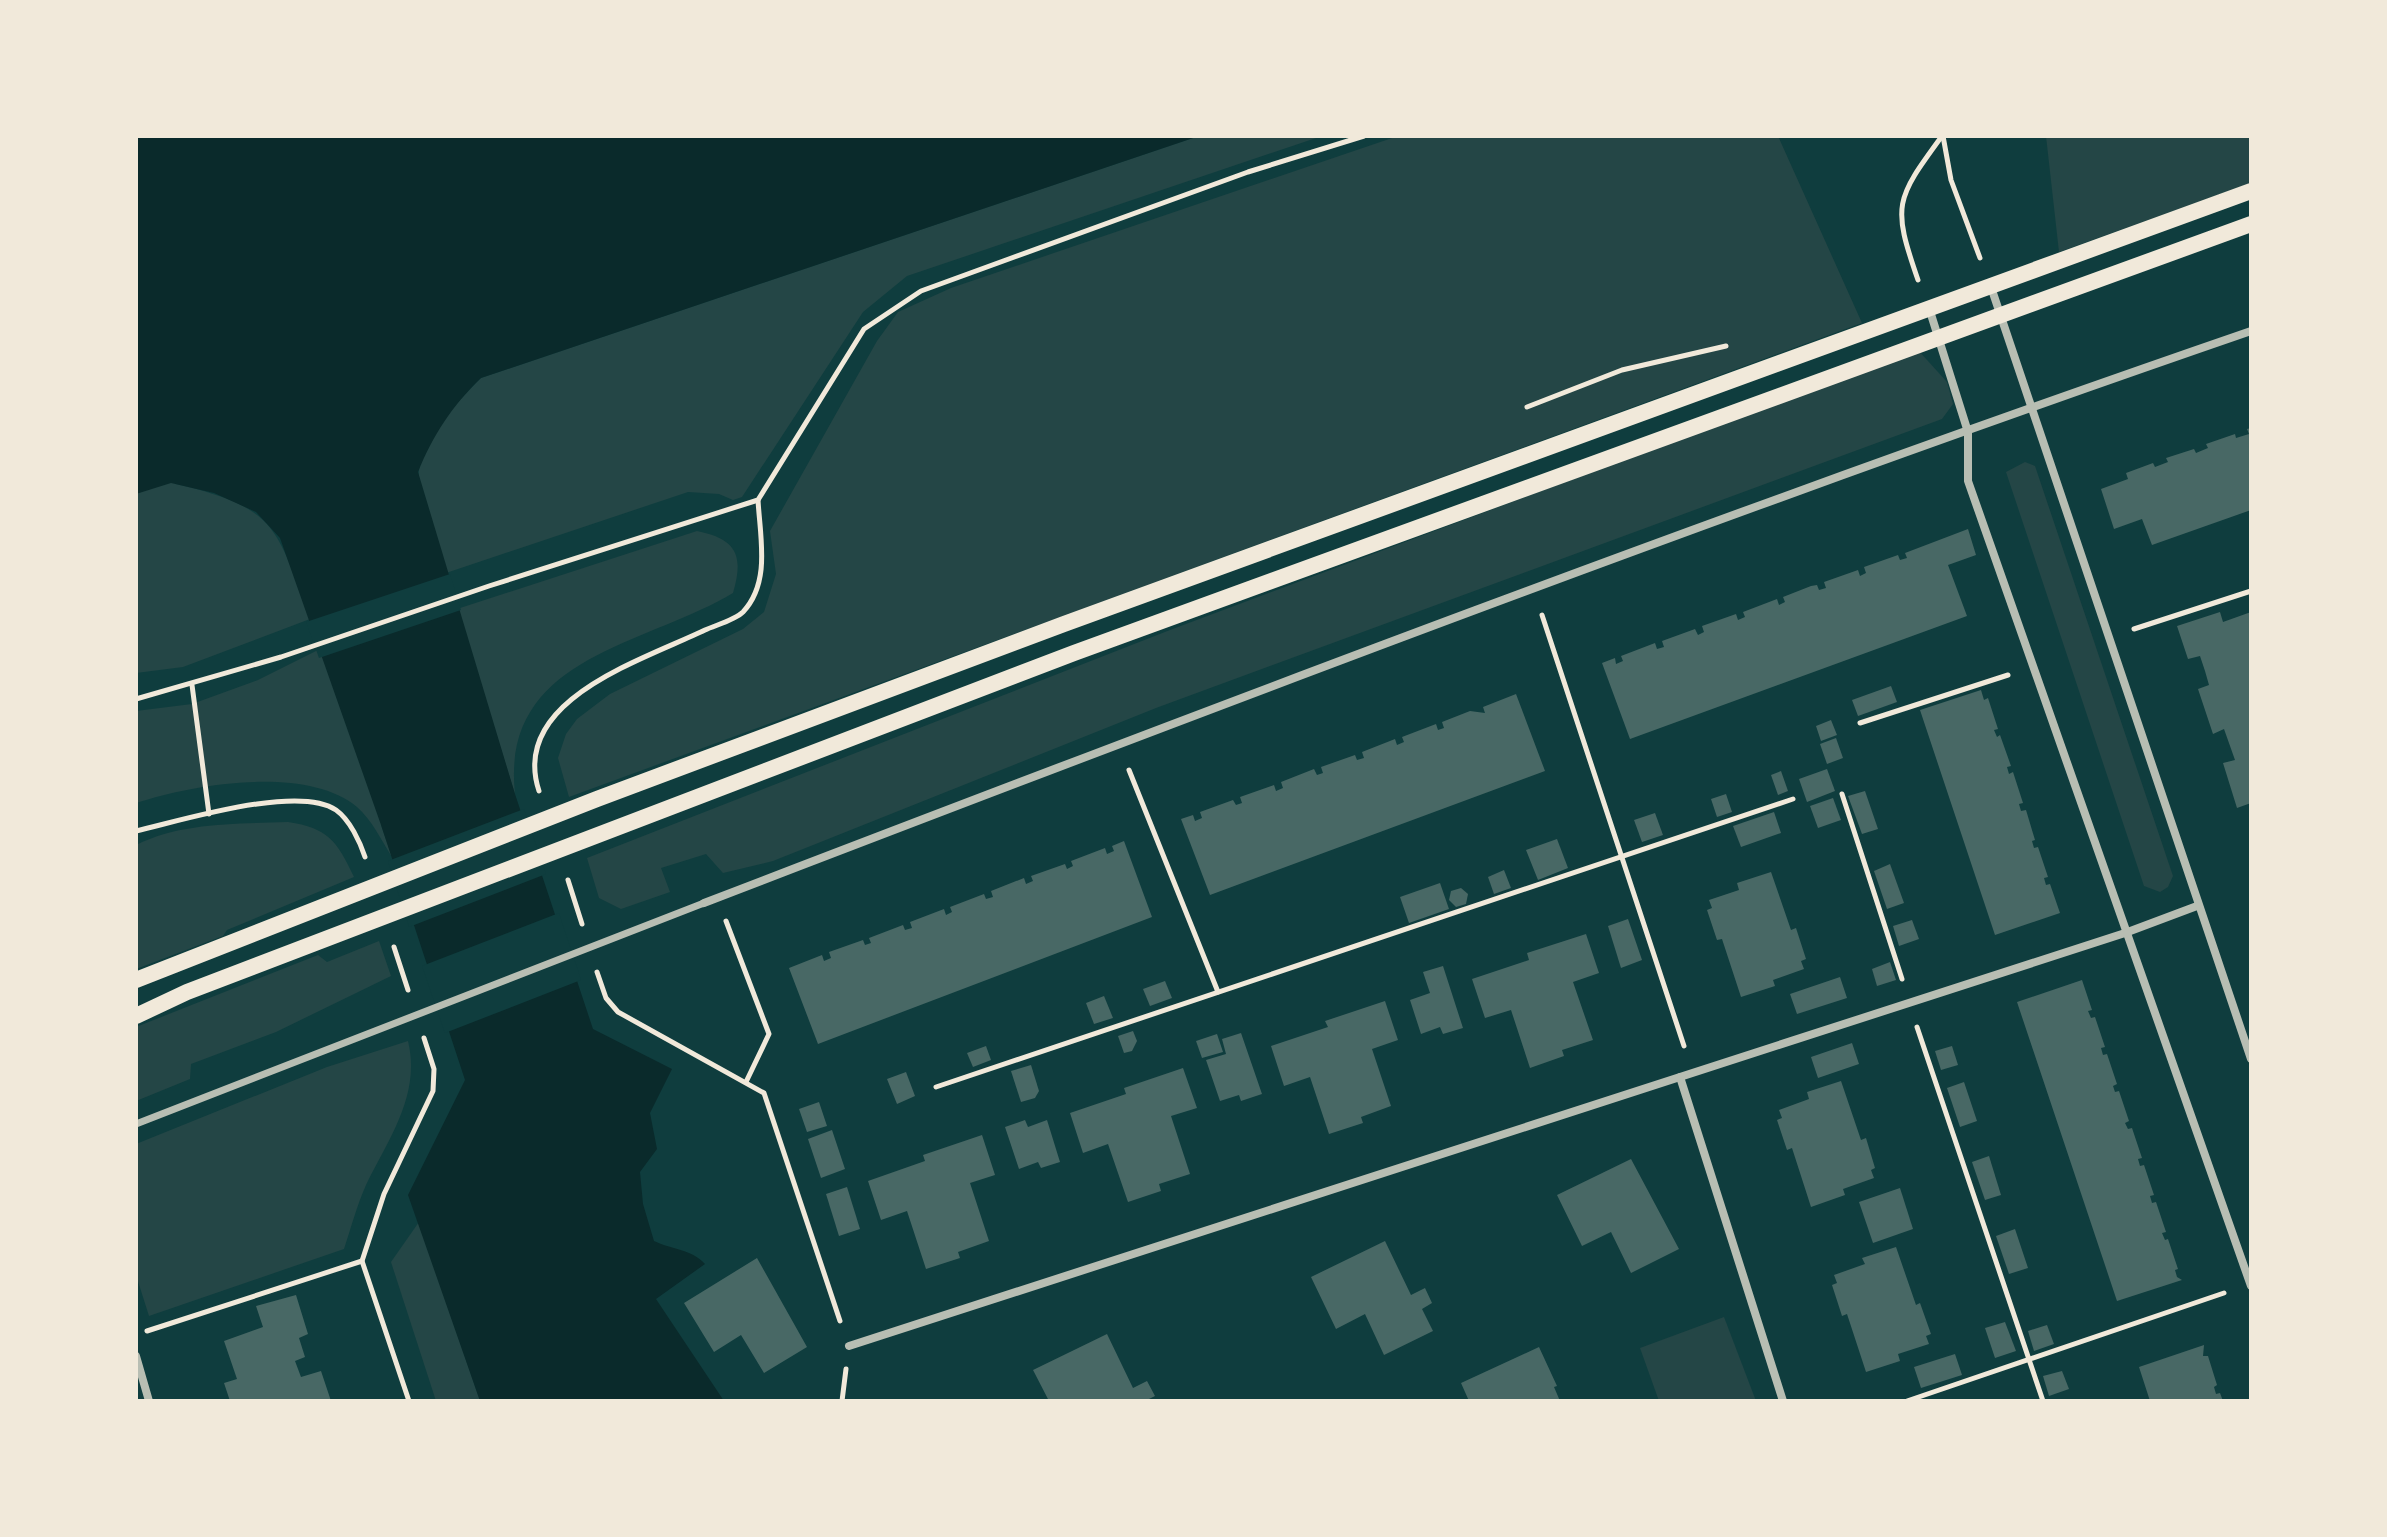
<svg xmlns="http://www.w3.org/2000/svg" width="2387" height="1537" viewBox="0 0 2387 1537" font-family="'Source Sans 3',sans-serif">
<style>
.green{fill:#244646}
.water{fill:#0a2a2b}
.pier{fill:#0f3d3e}
.building{fill:#486865}
.lines{fill:none;stroke-linecap:round;stroke-linejoin:round}
.path{stroke:#f1e9da;stroke-width:5}
.pedestrian{stroke:#b8beb3;stroke-width:7}
.minor{stroke:#b8beb3;stroke-width:8}
.secondary{stroke:#f1e9da;stroke-width:16}
</style>
<rect width="100%" height="100%" fill="#0f3d3e"/>
<g class="green">
<path d="M 136,136 L 457,374 L 401,452 L 381,825 L 392,857 C 381,840 372,820 357,807 C 307,765 193,784 136,803 L 136,711 L 192,704 L 258,680 L 320,649 L 331,678 L 291,534 L 211,472 L 176,484 C 278,508 276,527 310,619 L 183,667 L 136,673 Z"/>
<path d="M 1199,136 L 1322,136 L 907,276 L 863,312 L 742,497 L 733,500 L 719,494 L 688,492 L 446,573 C 441,554 416,485 419,470 C 425,435 457,402 481,378 Z"/>
<polygon points="1398,136 1778,136 1862,323 569,797 558,758 566,734 577,719 610,694 743,629 764,612 776,574 770,531 877,341 898,312 951,288"/>
<polygon points="2046,136 2251,136 2251,183 2059,252"/>
<polygon points="1918,350 1947,382 1953,404 1942,419 1156,708 773,861 723,873 706,854 661,868 670,892 621,909 599,898 587,858 1170,630"/>
<polygon points="2025,462 2035,466 2173,876 2168,887 2160,892 2144,886 2006,472"/>
<path d="M 697,531 C 737,539 744,556 733,593 C 645,646 500,656 515,794 L 457,609 Z"/>
<path d="M 288,822 C 328,828 337,841 354,877 L 227,930 L 223,936 L 136,969 L 136,845 C 182,822 237,824 288,822 Z"/>
<polygon points="379,941 391,976 276,1032 191,1064 190,1079 136,1101 136,1027 318,955 327,962"/>
<path d="M 408,1041 C 421,1095 389,1138 366,1185 C 357,1205 351,1228 344,1249 L 149,1316 L 136,1275 L 136,1144 L 327,1067 Z"/>
<polygon points="419,1222 480,1401 436,1401 391,1262"/>
<polygon points="1724,1317 1756,1401 1659,1401 1640,1348"/>
</g>
<path class="water" d="M 136,136 L 1199,136 L 481,378 C 452,406 433,435 418,472 L 515,794 L 593,1029 L 672,1069 L 650,1113 L 657,1149 L 640,1172 L 643,1204 L 654,1241 C 673,1250 691,1249 705,1264 L 656,1299 L 724,1401 L 480,1401 L 408,1195 L 465,1080 L 381,825 L 280,538 L 256,512 L 214,493 L 171,483 L 136,494 Z"/>
<g class="pier">
<polygon points="450,574 461,610 319,658 306,622"/>
<polygon points="524,809 546,874 409,927 388,861"/>
<polygon points="559,913 581,980 445,1033 422,966"/>
</g>
<g class="building">
<polygon points="2251,428 2251,510 2152,545 2142,519 2114,529 2101,489 2128,479 2126,473 2153,463 2155,467 2168,462 2166,458 2194,449 2196,453 2208,448 2206,444 2235,434 2236,438 2249,434 2247,429"/>
<polygon points="1968,529 1976,555 1948,565 1967,616 1630,739 1602,663 1615,658 1616,664 1623,661 1621,656 1655,643 1657,649 1664,647 1662,641 1695,629 1698,635 1704,632 1702,626 1736,614 1738,620 1745,617 1743,612 1777,599 1779,605 1785,602 1783,597 1811,586 1817,585 1819,590 1826,588 1824,582 1858,570 1860,576 1866,573 1864,567 1898,555 1900,560 1907,558 1905,553"/>
<polygon points="2220,612 2223,622 2251,612 2251,803 2237,808 2223,763 2235,760 2224,729 2213,734 2198,689 2209,685 2205,671 2200,656 2188,659 2177,626"/>
<polygon points="1891,686 1897,702 1858,716 1852,700"/>
<polygon points="1981,690 1984,700 1988,698 1998,729 1994,730 1997,737 2000,735 2011,766 2007,767 2009,774 2013,772 2023,803 2019,804 2021,811 2026,810 2035,840 2032,841 2034,848 2038,847 2048,877 2044,878 2046,885 2050,884 2060,913 1995,935 1920,710"/>
<polygon points="1516,694 1545,771 1210,895 1181,819 1193,815 1195,821 1202,818 1200,812 1233,800 1236,805 1242,803 1240,797 1274,785 1276,791 1283,788 1281,782 1314,769 1317,775 1323,773 1321,767 1355,755 1357,760 1364,758 1362,752 1395,739 1397,745 1404,742 1402,737 1436,724 1438,730 1444,728 1442,722 1470,711 1485,713 1483,707"/>
<polygon points="1831,720 1837,735 1821,741 1816,726"/>
<polygon points="1836,738 1843,758 1827,764 1820,744"/>
<polygon points="1827,769 1835,791 1807,802 1799,779"/>
<polygon points="1781,771 1788,791 1778,795 1771,775"/>
<polygon points="1865,791 1878,829 1862,834 1848,796"/>
<polygon points="1726,794 1732,812 1717,817 1711,799"/>
<polygon points="1833,798 1841,820 1818,828 1810,806"/>
<polygon points="1774,812 1781,833 1741,847 1733,826"/>
<polygon points="1655,813 1663,835 1642,842 1634,820"/>
<polygon points="1557,839 1568,868 1538,880 1526,850"/>
<polygon points="1124,841 1152,917 818,1044 789,968 822,955 824,961 831,958 829,952 863,940 865,945 871,943 869,938 903,925 905,930 912,928 910,922 944,909 946,915 952,912 950,907 984,894 986,899 993,897 991,891 1024,878 1026,884 1033,881 1031,876 1065,864 1067,869 1073,866 1071,861 1105,848 1107,854 1114,851 1112,846"/>
<polygon points="1890,864 1904,903 1887,909 1874,871"/>
<polygon points="1504,870 1511,888 1494,894 1488,877"/>
<polygon points="1771,872 1791,930 1796,928 1806,959 1801,961 1804,969 1773,980 1775,986 1741,997 1722,939 1717,940 1707,910 1712,908 1709,900 1739,890 1737,883"/>
<polygon points="1440,883 1449,909 1409,923 1400,897"/>
<polygon points="1461,888 1468,894 1466,904 1456,907 1449,900 1451,891"/>
<polygon points="1628,919 1642,960 1621,968 1608,926"/>
<polygon points="1912,920 1919,939 1899,946 1893,926"/>
<polygon points="1586,934 1599,973 1573,982 1593,1040 1562,1050 1564,1056 1530,1068 1511,1010 1485,1018 1472,979 1529,960 1527,953"/>
<polygon points="1890,962 1896,980 1877,986 1872,969"/>
<polygon points="1443,966 1463,1028 1443,1034 1440,1027 1421,1034 1410,1000 1430,993 1423,972"/>
<polygon points="1840,977 1847,998 1797,1014 1790,994"/>
<polygon points="2082,980 2092,1010 2088,1011 2091,1018 2095,1017 2105,1047 2101,1048 2103,1055 2107,1054 2117,1084 2113,1086 2115,1092 2119,1091 2129,1121 2125,1123 2128,1129 2132,1128 2142,1158 2138,1159 2140,1166 2144,1165 2154,1195 2150,1196 2152,1203 2156,1202 2166,1232 2162,1233 2165,1240 2168,1239 2178,1269 2175,1270 2177,1277 2182,1280 2117,1301 2017,1002"/>
<polygon points="1165,981 1172,998 1150,1006 1143,989"/>
<polygon points="1104,996 1113,1018 1094,1024 1086,1003"/>
<polygon points="1385,1001 1398,1040 1372,1049 1391,1106 1361,1117 1363,1123 1329,1134 1310,1077 1284,1086 1271,1046 1328,1027 1325,1021"/>
<polygon points="1133,1031 1137,1041 1132,1051 1124,1053 1118,1036"/>
<polygon points="1241,1033 1262,1094 1241,1101 1239,1095 1220,1101 1206,1060 1226,1054 1222,1039"/>
<polygon points="1217,1034 1223,1052 1202,1058 1196,1041"/>
<polygon points="1852,1043 1859,1064 1818,1078 1811,1057"/>
<polygon points="986,1046 991,1060 973,1067 967,1053"/>
<polygon points="1952,1046 1958,1065 1941,1070 1935,1051"/>
<polygon points="1031,1065 1039,1091 1035,1098 1021,1102 1011,1071"/>
<polygon points="1183,1068 1197,1108 1171,1116 1190,1174 1159,1184 1161,1191 1128,1202 1108,1144 1083,1153 1070,1113 1126,1094 1124,1088"/>
<polygon points="906,1072 915,1096 897,1104 887,1079"/>
<polygon points="1841,1081 1861,1140 1866,1138 1875,1168 1871,1170 1874,1178 1843,1189 1845,1195 1811,1207 1792,1148 1787,1150 1777,1120 1782,1118 1779,1110 1809,1099 1807,1092"/>
<polygon points="1964,1082 1977,1121 1960,1127 1947,1088"/>
<polygon points="819,1102 827,1126 807,1132 799,1109"/>
<polygon points="1025,1120 1028,1127 1047,1120 1060,1162 1041,1168 1038,1162 1019,1169 1005,1127"/>
<polygon points="832,1130 845,1169 821,1178 808,1139"/>
<polygon points="982,1135 995,1175 970,1183 989,1241 958,1252 960,1258 926,1269 907,1211 881,1220 868,1181 925,1161 923,1155"/>
<polygon points="1989,1156 2001,1195 1985,1200 1972,1162"/>
<polygon points="1631,1159 1679,1249 1631,1273 1611,1232 1582,1246 1557,1195"/>
<polygon points="847,1187 860,1229 839,1236 826,1194"/>
<polygon points="1900,1188 1913,1229 1873,1243 1859,1202"/>
<polygon points="2015,1229 2028,1268 2009,1274 1996,1236"/>
<polygon points="1385,1241 1411,1295 1425,1288 1432,1303 1422,1309 1433,1331 1384,1355 1365,1314 1336,1329 1311,1277"/>
<polygon points="1896,1247 1916,1305 1920,1303 1931,1334 1926,1336 1929,1344 1898,1354 1900,1361 1866,1372 1847,1314 1842,1316 1832,1285 1837,1283 1834,1275 1865,1264 1862,1258"/>
<polygon points="757,1258 807,1347 764,1373 741,1335 714,1352 684,1303"/>
<polygon points="296,1295 308,1334 299,1338 305,1357 295,1361 301,1377 321,1371 331,1401 230,1401 224,1383 237,1379 224,1341 263,1327 256,1306"/>
<polygon points="2005,1322 2016,1351 1995,1358 1985,1328"/>
<polygon points="2047,1325 2054,1344 2034,1351 2028,1331"/>
<polygon points="1107,1334 1133,1388 1147,1381 1155,1396 1145,1401 1049,1401 1033,1370"/>
<polygon points="2204,1345 2203,1356 2208,1356 2217,1385 2214,1387 2216,1394 2220,1393 2223,1401 2150,1401 2139,1367"/>
<polygon points="1539,1347 1557,1386 1554,1387 1560,1401 1469,1401 1461,1383"/>
<polygon points="1955,1354 1962,1375 1921,1388 1914,1367"/>
<polygon points="2062,1371 2069,1389 2049,1396 2043,1376"/>
</g>
<g class="lines">
<g class="path">
<polyline points="1943,136 1951,180 1980,258"/>
<path d="M 1918,280 C 1892,205 1895,200 1942,136"/>
<polyline points="1527,407 1622,370 1726,346"/>
<polyline points="1542,615 1684,1046"/>
<polyline points="2134,629 2251,591"/>
<polyline points="192,685 209,814"/>
<polyline points="136,699 281,657 489,586 758,500 864,329 921,291 1248,172 1364,136"/>
<polyline points="1860,723 2008,675"/>
<polyline points="1129,770 1218,992"/>
<path d="M 539,791 C 509,700 643,660 705,630 C 716,625 735,620 743,612 C 771,582 760,537 758,500"/>
<polyline points="1842,794 1902,979"/>
<path d="M 136,831 C 180,821 298,784 336,810 C 350,820 360,842 365,857"/>
<polyline points="568,880 582,924"/>
<polyline points="726,921 769,1034 746,1082"/>
<polyline points="394,947 408,990"/>
<polyline points="597,972 606,998 618,1012 764,1093 840,1321"/>
<polyline points="1917,1027 2043,1401"/>
<polyline points="936,1087 1793,799"/>
<polyline points="147,1331 362,1261"/>
<polyline points="409,1401 362,1261 384,1194 433,1091 434,1069 424,1038"/>
<polyline points="842,1401 846,1369"/>
<polyline points="1907,1401 2224,1293"/>
</g>
<polyline class="pedestrian" points="136,1124 704,903"/>
<g class="minor">
<polyline points="1991,287 2251,1059"/>
<polyline points="1929,308 1968,432 1968,481 2251,1286"/>
<path d="M 704,903 C 1217,706 1731,510 2251,331"/>
<polyline points="1680,1077 1783,1401"/>
<polyline points="849,1346 2125,933 2197,906"/>
<polyline points="136,1356 149,1401"/>
</g>
<g class="secondary">
<polyline points="136,980 597,799 1064,624 2251,191"/>
<polyline points="136,1016 187,992 1074,653 2251,224"/>
</g>
</g>
<rect width="2387" height="1537" fill="none" stroke="#f1e9da" stroke-width="276"/>
</svg>
